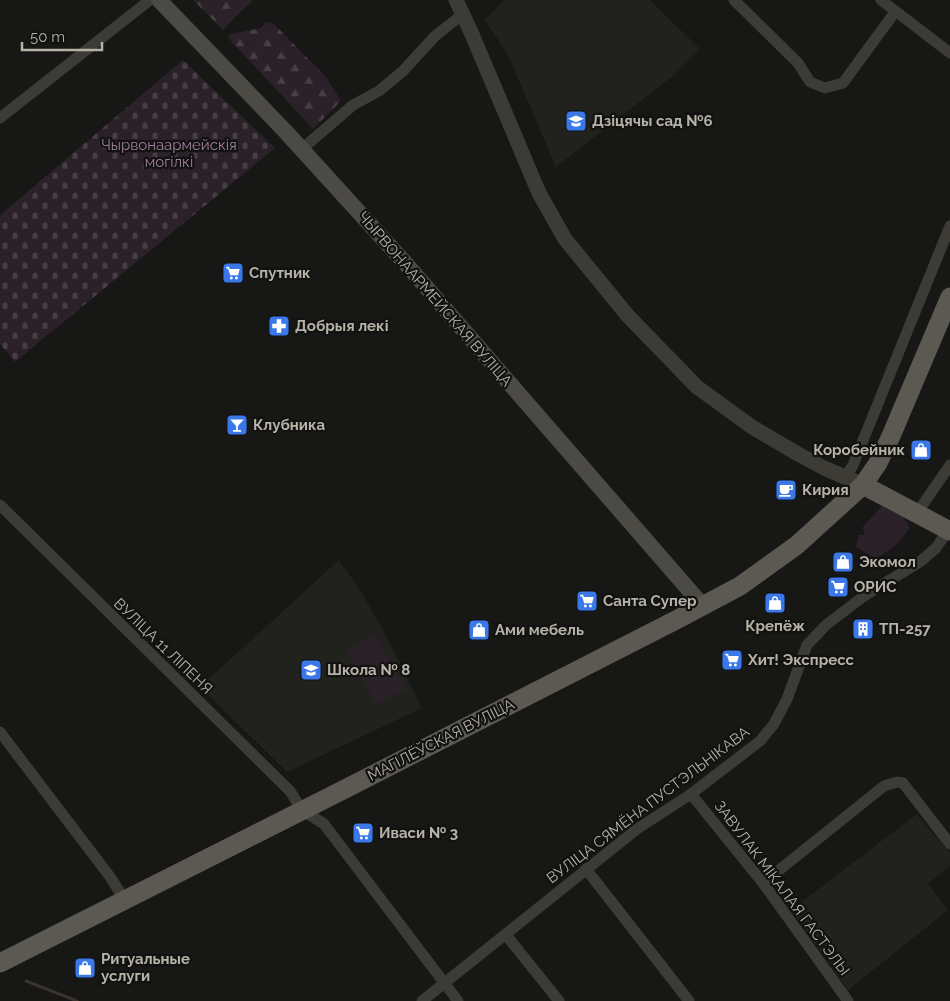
<svg xmlns="http://www.w3.org/2000/svg" width="950" height="1001" viewBox="0 0 950 1001" font-family="Raleway,sans-serif">
<style>
.built{fill:#21211e}
.grass{fill:#2a2129}
.forest{fill:url(#forest-firs)}
.cemetery{fill:url(#cemetery-stones)}
.lines{fill:none;stroke-linecap:round;stroke-linejoin:round}
.stream{stroke:#3a322c;stroke-width:3}
.minor{stroke:#3c3b36;stroke-width:11}
.tertiary{stroke:#3c3b36;stroke-width:15}
.secondary{stroke:#4c4a44;stroke-width:16}
.primary{stroke:#5b5952;stroke-width:19}
.labels{text-anchor:middle;stroke-width:4.5;stroke-linejoin:round;paint-order:stroke}
.poi-label{font-size:15px;font-weight:bold;fill:#b6b2a8;stroke:#121210;text-anchor:start}
.park-label{font-size:15px;fill:#a17f9f;stroke:#121210}
.street-label{font-size:15px;fill:#b6b2a8;stroke:#121210}
</style>
<defs>
<pattern id="forest-firs" width="22" height="20" patternUnits="userSpaceOnUse" patternTransform="scale(1.25)"><rect width="22" height="20" fill="#2a2129"/><path d="M5 1l3.5 6h-7zM16 11l3.5 6h-7z" fill="#473f45"/></pattern>
<pattern id="cemetery-stones" width="16" height="16" patternUnits="userSpaceOnUse" patternTransform="scale(1.25)"><rect width="16" height="16" fill="#2a2129"/><path d="M2 7V4a2 2 0 0 1 4 0v3zM10 15v-3a2 2 0 0 1 4 0v3z" fill="#473f45"/></pattern>
</defs>
<rect width="100%" height="100%" fill="#171715"/>
<g class="built">
<polygon points="504,0 650,0 700,49 674,75 556,167 508,55 485,20"/>
<polygon points="339,560 362,593 390,643 422,708 287,772 200,687"/>
<polygon points="917,814 950,853 950,865 928,884 948,910 848,990 791,910"/>
</g>
<g class="grass">
<polygon points="882,506 903,517 910,528 896,545 876,559 856,547 859,535 864,535 864,531 862,528"/>
<polygon points="375,634 406,689 377,705 346,650"/>
</g>
<g class="forest">
<polygon points="193,0 251,0 252,2 240,12 223,30"/>
<polygon points="266,22 273,23 326,77 341,101 313,129 228,38 231,34 261,28"/>
</g>
<polygon class="cemetery" points="183,60 275,148 15,362 0,344 0,215"/>
<g class="lines">
<polyline class="stream" points="26,981 77,1001"/>
<g class="minor">
<polyline points="734,0 798,63 810,82 825,88 843,83 895,12"/>
<polyline points="881,0 950,53"/>
<polyline points="0,118 150,0"/>
<polyline points="302,149 353,105 379,91 403,71 435,36 463,14"/>
<polyline points="845,478 853,465 950,226"/>
<polyline points="0,505 290,791 302,810 324,824 458,1001"/>
<polyline points="917,513 950,465"/>
<polyline points="0,732 111,878 124,899"/>
<polyline points="691,794 763,883 848,1001"/>
<polyline points="586,869 689,1001"/>
<polyline points="763,883 884,786 897,782 903,783 950,844"/>
<polyline points="506,935 559,1001"/>
<polyline points="422,1001 637,829 691,794 760,741 774,724 787,699 807,645 826,625 864,596 921,561 936,548 948,530"/>
</g>
<polyline class="tertiary" points="456,0 471,32 539,193 565,239 628,316 697,387 752,427 798,454 824,468 863,485"/>
<polyline class="secondary" points="159,0 286,132 406,264 703,606"/>
<g class="primary">
<polyline points="863,485 950,531"/>
<polyline points="0,963 343,790 678,619 740,586 797,545 863,485 878,463 891,436 950,297"/>
</g>
</g>
<defs>
<g id="school-square" transform="scale(1.125)"><rect x="-9" y="-9" width="18" height="18" rx="4" fill="#3a78ea" stroke="#121210"/><path d="M0-5L7-2L0 1L-7-2ZM-4 1L0 2.5L4 1V4Q0 6-4 4Z" fill="#fff"/></g>
<g id="supermarket-square" transform="scale(1.125)"><rect x="-9" y="-9" width="18" height="18" rx="4" fill="#3a78ea" stroke="#121210"/><path d="M-6-5.5h2.5l.6 2H6L4.5 2H-2.5L-4.4-4H-6ZM-1.5 3.2a1.3 1.3 0 1 0 .1 0ZM3 3.2a1.3 1.3 0 1 0 .1 0Z" fill="#fff"/></g>
<g id="pharmacy-square" transform="scale(1.125)"><rect x="-9" y="-9" width="18" height="18" rx="4" fill="#3a78ea" stroke="#121210"/><path d="M-2-6h4v4h4v4h-4v4h-4v-4h-4v-4h4Z" fill="#fff"/></g>
<g id="bar-square" transform="scale(1.125)"><rect x="-9" y="-9" width="18" height="18" rx="4" fill="#3a78ea" stroke="#121210"/><path d="M-6-5H6L.8 .8V4.5H3.5V6h-7V4.5H-.8V.8Z" fill="#fff"/></g>
<g id="shop-square" transform="scale(1.125)"><rect x="-9" y="-9" width="18" height="18" rx="4" fill="#3a78ea" stroke="#121210"/><path d="M-5-2.5h2.3a2.7 3.5 0 0 1 5.4 0H5L5.5 6h-11ZM-1.5-2.5h3a1.5 2.3 0 0 0-3 0Z" fill="#fff"/></g>
<g id="cafe-square" transform="scale(1.125)"><rect x="-9" y="-9" width="18" height="18" rx="4" fill="#3a78ea" stroke="#121210"/><path d="M-5.5-4.5H6V0H3Q3 3.5 0 3.5H-2.5Q-5.5 3.5-5.5 0ZM3-3.2v2h1.7v-2ZM-6 4.5H4V6H-6Z" fill="#fff"/></g>
<g id="building-square" transform="scale(1.125)"><rect x="-9" y="-9" width="18" height="18" rx="4" fill="#3a78ea" stroke="#121210"/><path d="M-4-6H4V6H1V3H-1V6H-4ZM-2.5-4.3h1.7v1.8h-1.7ZM.8-4.3h1.7v1.8H.8ZM-2.5-1h1.7V.8h-1.7ZM.8-1h1.7V.8H.8Z" fill="#fff"/></g>
</defs>
<g fill-rule="evenodd">
<use href="#school-square" x="576" y="121"/>
<use href="#supermarket-square" x="233" y="273"/>
<use href="#pharmacy-square" x="279" y="326"/>
<use href="#bar-square" x="237" y="425"/>
<use href="#shop-square" x="921" y="450"/>
<use href="#cafe-square" x="786" y="490"/>
<use href="#shop-square" x="843" y="562"/>
<use href="#supermarket-square" x="838" y="587"/>
<use href="#supermarket-square" x="587" y="601"/>
<use href="#shop-square" x="775" y="603"/>
<use href="#building-square" x="863" y="629"/>
<use href="#shop-square" x="479" y="630"/>
<use href="#supermarket-square" x="732" y="660"/>
<use href="#school-square" x="311" y="670"/>
<use href="#supermarket-square" x="363" y="833"/>
<use href="#shop-square" x="85" y="968"/>
</g>
<g class="labels">
<g class="poi-label">
<text x="592" y="126">Дзіцячы сад №6</text>
<text x="249" y="278">Спутник</text>
<text x="295" y="331">Добрыя лекі</text>
<text x="253" y="430">Клубника</text>
<text x="905" y="455" text-anchor="end">Коробейник</text>
<text x="802" y="495">Кирия</text>
<text x="859" y="567">Экомол</text>
<text x="854" y="592">ОРИС</text>
<text x="603" y="606">Санта Супер</text>
<text x="775" y="631" text-anchor="middle">Крепёж</text>
<text x="879" y="634">ТП-257</text>
<text x="495" y="635">Ами мебель</text>
<text x="748" y="665">Хит! Экспресс</text>
<text x="327" y="675">Школа № 8</text>
<text x="379" y="838">Иваси № 3</text>
<text x="101" y="964">Ритуальные<tspan x="101" dy="17">услуги</tspan></text>
</g>
<g class="park-label">
<text x="169" y="150">Чырвонаармейскія<tspan x="169" dy="17">могілкі</tspan></text>
</g>
<g class="street-label">
<text transform="translate(435 299) rotate(49)" y="5">ЧЫРВОНААРМЕЙСКАЯ ВУЛІЦА</text>
<text transform="translate(163 646) rotate(44)" y="5">ВУЛІЦА 11 ЛІПЕНЯ</text>
<text transform="translate(441 740) rotate(-27)" y="5">МАГІЛЁЎСКАЯ ВУЛІЦА</text>
<text transform="translate(648 805) rotate(-37)" y="5">ВУЛІЦА СЯМЁНА ПУСТЭЛЬНІКАВА</text>
<text transform="translate(782 888) rotate(53)" y="5">ЗАВУЛАК МІКАЛАЯ ГАСТЭЛЫ</text>
</g>
</g>
<path d="M22 42v8h80v-8" fill="none" stroke="#b6b2a8" stroke-width="2.5"/>
<text x="30" y="42" font-size="15" fill="#b6b2a8" stroke="#121210" stroke-width="4" paint-order="stroke">50 m</text>
</svg>
